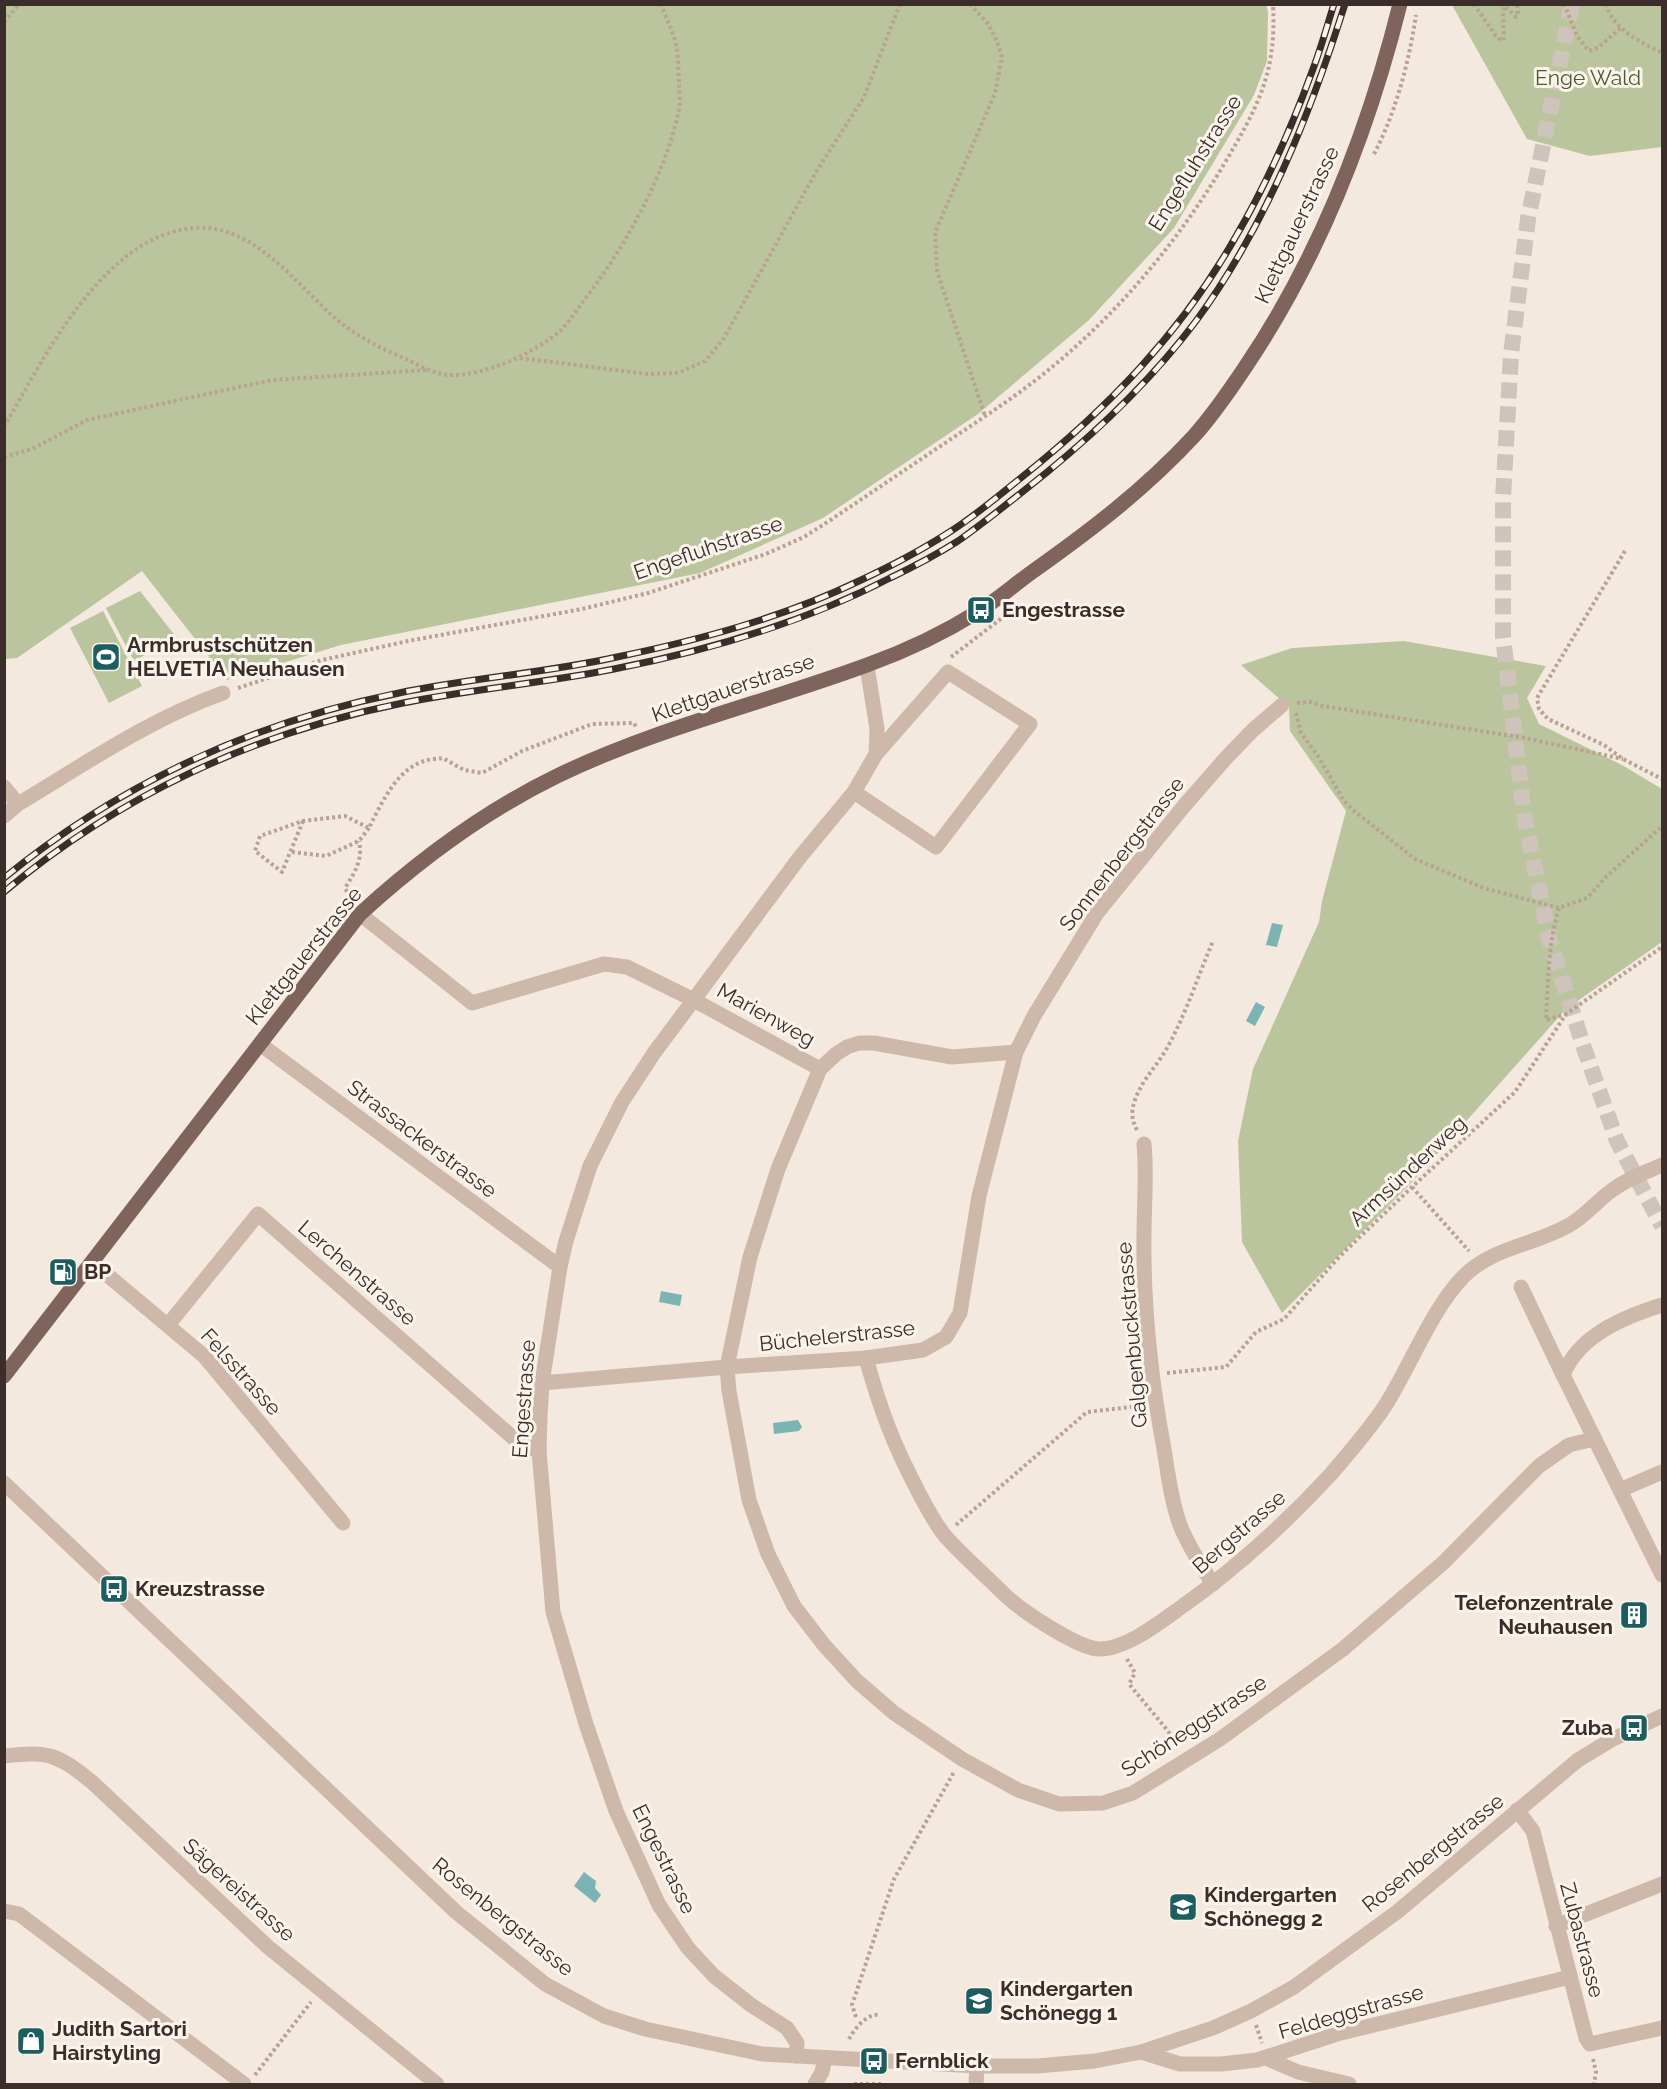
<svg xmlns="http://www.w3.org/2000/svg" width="1667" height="2089" viewBox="0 0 1667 2089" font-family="Raleway,sans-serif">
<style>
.green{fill:#bac59d}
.water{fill:#7cb4b4}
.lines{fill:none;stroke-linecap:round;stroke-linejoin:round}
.trunk-tunnel{stroke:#cfc4bb;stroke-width:16;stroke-dasharray:16 8;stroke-linecap:butt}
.path{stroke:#baa293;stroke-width:4;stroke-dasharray:3 3;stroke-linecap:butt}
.minor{stroke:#ceb8a9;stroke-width:15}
.tertiary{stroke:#ceb8a9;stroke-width:15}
.primary{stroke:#7e645a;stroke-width:15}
.rail-casing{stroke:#3b2e2a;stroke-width:7}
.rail{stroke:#fbf4ec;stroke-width:4.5;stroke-dasharray:14;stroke-linecap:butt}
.labels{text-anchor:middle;stroke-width:6;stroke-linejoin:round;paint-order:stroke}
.park-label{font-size:21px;fill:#4c5b2b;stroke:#fbf4ec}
.street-label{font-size:21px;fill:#3b2e2a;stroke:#fbf4ec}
.poi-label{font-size:21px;font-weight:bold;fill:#3b2e2a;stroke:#fbf4ec;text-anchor:start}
</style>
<rect width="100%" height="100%" fill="#f4e9df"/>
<g class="green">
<polygon points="5,4 1266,4 1268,12 1267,61 1254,95 1174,228 1089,320 978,414 823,518 700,573 341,645 227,680 142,571 17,658 5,659"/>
<polygon points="1452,5 1662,5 1662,147 1590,156 1527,139"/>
<polygon points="140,591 177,638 134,661 106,608"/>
<polygon points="103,611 142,686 109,703 70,628"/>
<polygon points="1404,641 1546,666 1527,698 1539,724 1622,765 1662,789 1662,942 1566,1009 1412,1182 1282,1313 1242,1242 1238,1141 1253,1069 1319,922 1322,901 1346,811 1290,731 1289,707 1241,665 1292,648"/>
</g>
<g class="water">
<polygon points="1272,923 1283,925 1277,947 1266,945"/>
<polygon points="1256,1002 1265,1007 1255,1026 1246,1021"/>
<polygon points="661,1291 682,1295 680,1306 659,1302"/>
<polygon points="798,1420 802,1427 799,1431 774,1434 773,1423"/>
<polygon points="584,1872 596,1881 595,1888 601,1895 595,1903 574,1886"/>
</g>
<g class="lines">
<polyline class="trunk-tunnel" points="1572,4 1528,219 1511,354 1503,498 1503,637 1524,814 1549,938 1584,1048 1617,1141 1662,1226"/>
<g class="path">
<polyline points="970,4 988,24 997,41 1002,57 995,93 935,233 937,271 985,416"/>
<polyline points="1474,4 1496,36 1502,41 1504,38 1503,11 1505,6 1516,17 1518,14 1517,4"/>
<polyline points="1564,4 1577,36 1589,51 1599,47 1622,27"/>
<path d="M 1606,4 C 1613,30 1641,42 1662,53"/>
<polyline points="4,22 19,4"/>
<path d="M 1374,154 C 1396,112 1409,62 1416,15"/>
<polyline points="520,358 648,374 678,373 705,361 724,338 816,172 864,97 900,4"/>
<path d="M 4,427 C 44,358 103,236 193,228 C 253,223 294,282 334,317 C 355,336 382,349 408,360 C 420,366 434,374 448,375 C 483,377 535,353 561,330 C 568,323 575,313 581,304 C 623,251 666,175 679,109 C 681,101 679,91 679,82 C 678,72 679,60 677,50 C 675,35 666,19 661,4"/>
<polyline points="4,457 32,449 87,420 272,380 426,370"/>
<polyline points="1625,551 1537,698 1539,709 1548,719 1604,745 1623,759 1662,779"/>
<polyline points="951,657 1002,618"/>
<path d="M 238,688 L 322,660 L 408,641 L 582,609 L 648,593 L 766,554 L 804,537 L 829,521 C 871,493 912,465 954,437 C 995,410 1037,382 1074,348 C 1133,295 1182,234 1223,166 C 1257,108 1277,74 1273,4"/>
<polyline points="1297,703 1311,702 1323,706 1525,738 1623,759"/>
<polyline points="1296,713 1301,733 1318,756 1344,801 1353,810 1415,859 1484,888 1559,908 1587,898 1606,877 1662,826"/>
<path d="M 303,821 L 282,872 L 255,851 L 260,836 L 303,821 L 345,816 L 369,828 C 381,804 396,770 424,761 C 430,759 437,759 443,758 L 464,770 L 482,773 L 522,751 L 592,724 L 634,723 L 636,727"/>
<polyline points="292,852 326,856 359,841 369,828"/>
<path d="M 350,897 L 345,888 C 355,872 363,860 359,841"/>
<path d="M 1559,908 C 1548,943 1548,983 1546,1020 L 1566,1014"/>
<path d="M 1137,1130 C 1132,1121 1131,1113 1134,1103 C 1140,1082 1157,1066 1167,1048 C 1186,1014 1198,976 1213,941"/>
<polyline points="1412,1187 1469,1251"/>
<polyline points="1167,1373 1226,1367 1256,1332 1284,1319 1339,1257 1412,1187 1515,1092 1566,1014 1662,947"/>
<polyline points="956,1525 1087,1412 1140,1406"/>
<polyline points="1127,1659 1135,1673 1129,1684 1168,1731 1178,1748"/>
<polyline points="856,2017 852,2005 894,1879 954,1772"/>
<polyline points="1256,2025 1262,2043"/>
<path d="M 849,2039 C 855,2028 867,2013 880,2015"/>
<polyline points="1593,2059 1596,2072 1594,2084"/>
<polyline points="255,2075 311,2002"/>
<polyline points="854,2084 882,2084"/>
</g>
<g class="minor">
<polyline points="4,787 18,804"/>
<polyline points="854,792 936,847 1030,724 948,672 876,754"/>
<path d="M 4,816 L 18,804 C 85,764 150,719 223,693"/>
<polyline points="360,914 472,1003 604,964 627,967 692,999 820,1069"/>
<polyline points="260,1044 560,1267"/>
<polyline points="1016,1052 952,1057 874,1043 859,1043 847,1047 836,1054 820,1069 778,1169 750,1257 727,1367 729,1391 749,1500 768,1554 794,1606 824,1645 857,1681 894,1713 962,1759 1018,1790 1059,1804 1103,1803 1133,1793 1220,1739 1343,1649 1443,1563 1539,1466 1569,1445 1594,1439"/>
<path d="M 1144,1144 C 1147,1175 1144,1205 1144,1235 C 1143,1307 1151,1379 1164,1449 C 1168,1474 1171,1500 1180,1525 C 1188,1546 1201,1565 1213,1584"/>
<polyline points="93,1263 204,1356 343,1523"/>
<polyline points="1521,1287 1563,1375"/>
<path d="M 1662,1305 C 1624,1317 1579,1335 1563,1375 L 1662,1575"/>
<polyline points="168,1325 258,1214 519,1443 539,1451"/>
<path d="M 866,1358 C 880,1409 894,1446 919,1493 C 927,1508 935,1524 946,1537 C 964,1557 985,1575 1004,1594 C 1020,1610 1076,1647 1098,1649 C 1125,1650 1159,1623 1180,1608 C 1235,1569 1285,1524 1331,1474 C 1350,1452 1369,1430 1385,1406 C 1410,1367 1431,1310 1463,1277 C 1492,1247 1536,1245 1571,1224 C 1586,1215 1597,1201 1611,1191 C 1626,1179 1644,1173 1662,1165"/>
<polyline points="542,1383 727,1367 866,1358 923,1350 946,1337 960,1313 979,1196 1016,1052 1034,1016 1097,913 1184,806 1225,759 1253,730 1282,705"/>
<polyline points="1620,1490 1662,1472"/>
<path d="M 4,1756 C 50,1751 57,1754 93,1783 L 268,1947 L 437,2084"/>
<polyline points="1517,1810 1533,1831 1586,2038 1590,2044 1662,2028"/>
<polyline points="4,1911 19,1914 244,2084"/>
<polyline points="1556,1926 1662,1884"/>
<polyline points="1141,2052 1180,2064 1221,2064 1257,2060 1337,2034 1570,1977"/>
<polyline points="1266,2058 1298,2072 1349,2084"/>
<polyline points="815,2084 822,2072 825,2058"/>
<polyline points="976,2084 977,2066"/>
</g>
<g class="tertiary">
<polyline points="4,1483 456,1912 545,1984 604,2016 645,2029 762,2054 977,2066 1037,2066 1095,2061 1141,2052 1213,2028 1251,2011 1294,1987 1397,1912 1578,1760 1611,1740 1662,1716"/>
<polyline points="796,2056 797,2043 787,2028 751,2005 714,1976 688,1948 659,1905 616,1811 586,1724 553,1612 539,1451 540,1416 542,1383 560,1267 566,1241 590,1166 622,1102 654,1053 800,857 854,792 876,754 877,729 867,666"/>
</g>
<path class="primary" d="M 4,1376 L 360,914 C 419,860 485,811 557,776 C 656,728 764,703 867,665 C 906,651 944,633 979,611 C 997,600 1014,585 1032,572 C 1090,531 1145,489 1194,436 C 1213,415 1230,390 1246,366 C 1320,256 1368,132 1400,4"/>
<g class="rail-casing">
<g id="rail">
<path d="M 4,878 C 119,784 254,722 399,693 C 471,678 545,673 617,657 C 699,640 782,618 859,581 C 889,567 920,551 948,533 C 974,517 998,496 1022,477 C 1107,409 1181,333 1235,238 C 1266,185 1292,127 1313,69 C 1321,48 1327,26 1334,4"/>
<path d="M 4,892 C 118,796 257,732 403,703 C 473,689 544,683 614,669 C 710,650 803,623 890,578 C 913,567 936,555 958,541 C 988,520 1017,496 1046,473 C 1101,428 1153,378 1196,321 C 1265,227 1310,115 1345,4"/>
</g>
</g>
<use href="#rail" class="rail"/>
</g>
<defs>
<g id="bus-square" transform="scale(1.5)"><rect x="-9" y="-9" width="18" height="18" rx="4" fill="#1c5e60" stroke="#fbf4ec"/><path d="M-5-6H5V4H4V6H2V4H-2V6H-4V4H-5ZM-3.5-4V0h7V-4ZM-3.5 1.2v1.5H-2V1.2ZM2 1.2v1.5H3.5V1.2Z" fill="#fff"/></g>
<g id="stadium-square" transform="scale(1.5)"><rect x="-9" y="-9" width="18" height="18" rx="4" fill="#1c5e60" stroke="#fbf4ec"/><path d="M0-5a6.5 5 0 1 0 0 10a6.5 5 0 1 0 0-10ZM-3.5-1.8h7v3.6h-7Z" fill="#fff"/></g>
<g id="fuel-square" transform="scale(1.5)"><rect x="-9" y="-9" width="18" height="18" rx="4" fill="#1c5e60" stroke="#fbf4ec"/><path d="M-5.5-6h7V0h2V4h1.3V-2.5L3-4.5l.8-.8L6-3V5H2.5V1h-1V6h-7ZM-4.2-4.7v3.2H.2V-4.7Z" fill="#fff"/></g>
<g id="building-square" transform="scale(1.5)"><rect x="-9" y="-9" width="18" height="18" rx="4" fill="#1c5e60" stroke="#fbf4ec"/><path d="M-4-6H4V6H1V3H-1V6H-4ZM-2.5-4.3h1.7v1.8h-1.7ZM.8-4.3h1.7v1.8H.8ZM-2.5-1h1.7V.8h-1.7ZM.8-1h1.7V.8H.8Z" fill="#fff"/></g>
<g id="school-square" transform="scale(1.5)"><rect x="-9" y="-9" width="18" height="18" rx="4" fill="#1c5e60" stroke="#fbf4ec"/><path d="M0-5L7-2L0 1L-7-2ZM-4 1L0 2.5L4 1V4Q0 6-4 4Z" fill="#fff"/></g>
<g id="shop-square" transform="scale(1.5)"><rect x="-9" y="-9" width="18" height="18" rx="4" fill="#1c5e60" stroke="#fbf4ec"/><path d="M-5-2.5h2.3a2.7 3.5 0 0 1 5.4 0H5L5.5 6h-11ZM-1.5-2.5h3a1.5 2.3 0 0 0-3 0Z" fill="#fff"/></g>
</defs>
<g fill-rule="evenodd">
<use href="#bus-square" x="981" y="610"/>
<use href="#stadium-square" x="106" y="657"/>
<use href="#fuel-square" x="63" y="1272"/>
<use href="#bus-square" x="114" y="1589"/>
<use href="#building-square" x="1634" y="1615"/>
<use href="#bus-square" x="1634" y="1728"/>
<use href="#school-square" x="1183" y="1907"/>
<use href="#school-square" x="979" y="2001"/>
<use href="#shop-square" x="31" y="2041"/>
<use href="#bus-square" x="874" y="2061"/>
</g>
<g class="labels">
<g class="park-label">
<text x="1588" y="85">Enge Wald</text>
</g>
<g class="street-label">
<text transform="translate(1195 163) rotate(-58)" y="7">Engefluhstrasse</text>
<text transform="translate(1297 225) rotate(-65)" y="7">Klettgauerstrasse</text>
<text transform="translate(708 548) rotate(-19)" y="7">Engefluhstrasse</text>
<text transform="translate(733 688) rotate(-19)" y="7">Klettgauerstrasse</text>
<text transform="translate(1122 854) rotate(-52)" y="7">Sonnenbergstrasse</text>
<text transform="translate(304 956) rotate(-51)" y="7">Klettgauerstrasse</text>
<text transform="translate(766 1015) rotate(29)" y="7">Marienweg</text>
<text transform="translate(422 1139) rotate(37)" y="7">Strassackerstrasse</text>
<text transform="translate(1408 1171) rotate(-43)" y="7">Armsünderweg</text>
<text transform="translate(357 1273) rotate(41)" y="7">Lerchenstrasse</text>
<text transform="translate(1132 1335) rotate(-95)" y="7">Galgenbuckstrasse</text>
<text transform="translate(837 1336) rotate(-6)" y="7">Büchelerstrasse</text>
<text transform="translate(241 1372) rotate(48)" y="7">Felsstrasse</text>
<text transform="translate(524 1399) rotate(-86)" y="7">Engestrasse</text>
<text transform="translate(1239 1532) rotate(-41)" y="7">Bergstrasse</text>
<text transform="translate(1194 1726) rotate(-33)" y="7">Schöneggstrasse</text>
<text transform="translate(1433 1853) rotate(-39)" y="7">Rosenbergstrasse</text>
<text transform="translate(664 1859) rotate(64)" y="7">Engestrasse</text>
<text transform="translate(239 1890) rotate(42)" y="7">Sägereistrasse</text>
<text transform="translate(503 1917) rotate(39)" y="7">Rosenbergstrasse</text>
<text transform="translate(1582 1940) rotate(75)" y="7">Zubastrasse</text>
<text transform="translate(1351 2012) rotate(-16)" y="7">Feldeggstrasse</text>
</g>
<g class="poi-label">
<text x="1002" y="617">Engestrasse</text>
<text x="127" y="652">Armbrustschützen<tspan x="127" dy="24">HELVETIA Neuhausen</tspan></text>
<text x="84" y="1279">BP</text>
<text x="135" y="1596">Kreuzstrasse</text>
<text x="1613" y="1610" text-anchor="end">Telefonzentrale<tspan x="1613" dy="24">Neuhausen</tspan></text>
<text x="1613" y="1735" text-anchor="end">Zuba</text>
<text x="1204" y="1902">Kindergarten<tspan x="1204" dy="24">Schönegg 2</tspan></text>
<text x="1000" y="1996">Kindergarten<tspan x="1000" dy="24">Schönegg 1</tspan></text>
<text x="52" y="2036">Judith Sartori<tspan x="52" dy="24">Hairstyling</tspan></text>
<text x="895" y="2068">Fernblick</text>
</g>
</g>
<rect width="1667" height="2089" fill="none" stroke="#3b2e2a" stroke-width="12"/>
</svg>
